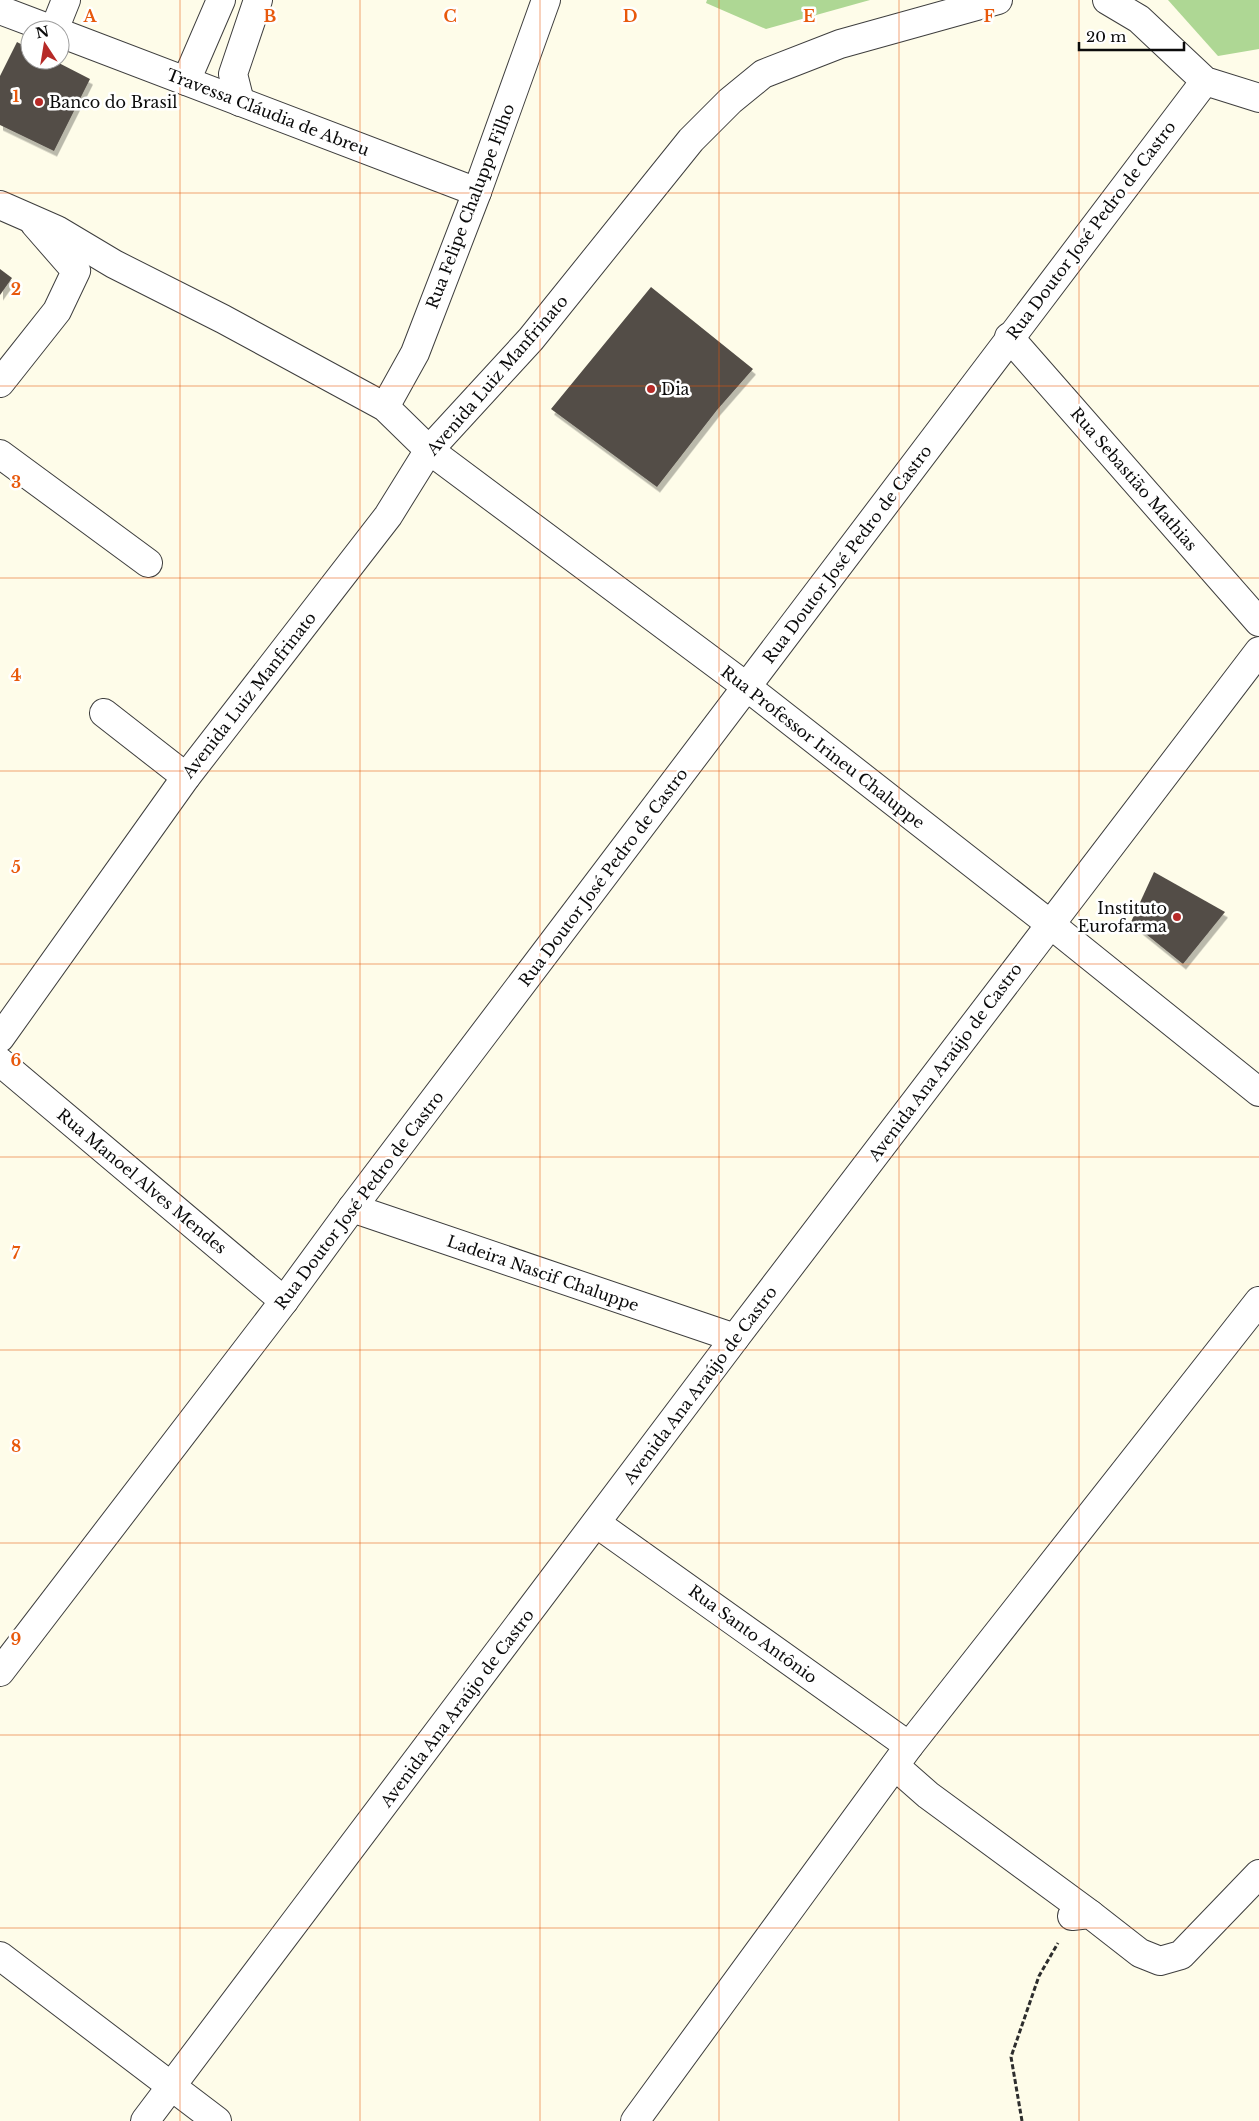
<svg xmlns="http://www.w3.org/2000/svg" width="1259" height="2121" viewBox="0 0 1259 2121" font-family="'Libre Baskerville',serif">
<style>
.forest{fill:#aed794}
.building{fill:#534d47;filter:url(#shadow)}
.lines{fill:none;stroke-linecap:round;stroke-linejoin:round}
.minor-casing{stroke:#3e3e3e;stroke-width:30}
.path{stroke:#2d2d2d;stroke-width:3;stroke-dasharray:5 2.5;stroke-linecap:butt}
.minor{stroke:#fff;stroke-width:28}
.grid{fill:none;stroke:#e8590c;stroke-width:1;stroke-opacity:0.55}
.poi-dot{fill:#b62a27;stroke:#fff;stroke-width:2}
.labels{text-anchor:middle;stroke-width:5;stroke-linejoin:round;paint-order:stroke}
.poi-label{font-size:16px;fill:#0b0b0b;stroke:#fff;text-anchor:start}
.street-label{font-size:16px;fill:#0b0b0b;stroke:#fff}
.grid-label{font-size:16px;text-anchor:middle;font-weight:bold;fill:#e8590c;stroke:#fff;stroke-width:5;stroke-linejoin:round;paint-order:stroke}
</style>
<defs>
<filter id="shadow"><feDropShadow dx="3" dy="5.5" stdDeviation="0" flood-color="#0004"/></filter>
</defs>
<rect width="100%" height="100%" fill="#fefce9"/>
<g class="forest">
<polygon points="707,0 870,0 766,29 706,3"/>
<polygon points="1168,0 1259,0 1259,49 1218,56"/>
</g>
<g class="building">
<polygon points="17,42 30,49 30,60 53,60 90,79 54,151 0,125 0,76"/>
<polygon points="0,269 12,278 0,295"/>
<polygon points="651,287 753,369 717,410 657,487 551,409"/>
<polygon points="1154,872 1225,912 1183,964 1131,922"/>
</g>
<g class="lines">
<g class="minor-casing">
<g id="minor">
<polyline points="1107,0 1139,19 1205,81 1259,98"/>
<polyline points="0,10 53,30"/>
<polyline points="54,30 66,0"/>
<polyline points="60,33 477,192"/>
<polyline points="186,81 221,0"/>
<polyline points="240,102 233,74 258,0"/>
<polyline points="0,205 57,230 114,264 223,319 385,407 429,450 747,687 1050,924 1259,1092"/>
<polyline points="1009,337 1259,622"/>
<polyline points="0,383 57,311 76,271 35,224"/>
<polyline points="385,407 415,353 477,192 546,0"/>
<polyline points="0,454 148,563"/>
<polyline points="104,713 186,777"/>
<polyline points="0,1038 186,777 388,516 429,450 531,339 691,140 730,101 763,74 840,44 998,0"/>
<polyline points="0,1062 284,1301"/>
<polyline points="352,1208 735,1338"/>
<polyline points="596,1523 909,1746"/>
<polyline points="0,1672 284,1301 352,1208 1205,81"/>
<polyline points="895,1766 928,1795 1090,1914"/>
<polyline points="1072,1916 1090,1914 1140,1953 1160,1961 1181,1955 1259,1874"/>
<polyline points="0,1956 217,2121"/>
<polyline points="145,2121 735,1338 1259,651"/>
<polyline points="635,2121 909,1746 1259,1301"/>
</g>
</g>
<polyline class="path" points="1022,2121 1011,2057 1039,1976 1058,1943"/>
<use href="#minor" class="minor"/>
</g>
<path class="grid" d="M 180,0 L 180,2121M 360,0 L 360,2121M 540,0 L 540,2121M 719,0 L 719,2121M 899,0 L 899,2121M 1079,0 L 1079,2121M 0,193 L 1259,193M 0,386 L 1259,386M 0,578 L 1259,578M 0,771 L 1259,771M 0,964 L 1259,964M 0,1157 L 1259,1157M 0,1350 L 1259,1350M 0,1543 L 1259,1543M 0,1735 L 1259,1735M 0,1928 L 1259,1928"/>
<g class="poi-dot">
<circle cx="39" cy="102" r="5"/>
<circle cx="651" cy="389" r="5"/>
<circle cx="1177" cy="917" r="5"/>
</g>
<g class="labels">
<g class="poi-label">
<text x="49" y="108">Banco do Brasil</text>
<text x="661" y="395">Dia</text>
<text x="1167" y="914" text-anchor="end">Instituto<tspan x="1167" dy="18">Eurofarma</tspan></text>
</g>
<g class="street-label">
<text transform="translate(268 112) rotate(21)" y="6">Travessa Cláudia de Abreu</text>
<text transform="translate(470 206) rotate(-69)" y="6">Rua Felipe Chaluppe Filho</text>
<text transform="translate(1091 230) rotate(-53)" y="6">Rua Doutor José Pedro de Castro</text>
<text transform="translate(497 375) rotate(-49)" y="6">Avenida Luiz Manfrinato</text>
<text transform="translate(1134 479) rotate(49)" y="6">Rua Sebastião Mathias</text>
<text transform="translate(847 554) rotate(-53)" y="6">Rua Doutor José Pedro de Castro</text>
<text transform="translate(249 695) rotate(-52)" y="6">Avenida Luiz Manfrinato</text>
<text transform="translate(823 747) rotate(38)" y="6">Rua Professor Irineu Chaluppe</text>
<text transform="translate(603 877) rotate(-53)" y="6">Rua Doutor José Pedro de Castro</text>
<text transform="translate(945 1062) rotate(-53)" y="6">Avenida Ana Araújo de Castro</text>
<text transform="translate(142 1181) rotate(40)" y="6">Rua Manoel Alves Mendes</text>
<text transform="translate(359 1200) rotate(-53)" y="6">Rua Doutor José Pedro de Castro</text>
<text transform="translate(543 1273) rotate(19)" y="6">Ladeira Nascif Chaluppe</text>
<text transform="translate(700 1385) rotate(-53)" y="6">Avenida Ana Araújo de Castro</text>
<text transform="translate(753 1634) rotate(36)" y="6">Rua Santo Antônio</text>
<text transform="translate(457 1708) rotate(-53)" y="6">Avenida Ana Araújo de Castro</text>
</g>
</g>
<g class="grid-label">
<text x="90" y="22">A</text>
<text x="270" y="22">B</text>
<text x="450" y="22">C</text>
<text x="630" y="22">D</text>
<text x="809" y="22">E</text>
<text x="989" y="22">F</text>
<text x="16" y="102">1</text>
<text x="16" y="295">2</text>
<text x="16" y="488">3</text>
<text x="16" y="681">4</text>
<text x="16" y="873">5</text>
<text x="16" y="1066">6</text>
<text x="16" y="1259">7</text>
<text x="16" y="1452">8</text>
<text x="16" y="1645">9</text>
</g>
<g transform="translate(45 45) rotate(348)"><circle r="24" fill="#ffffff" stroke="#9d9d9d"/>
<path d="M0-4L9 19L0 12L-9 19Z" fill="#b62a27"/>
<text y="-8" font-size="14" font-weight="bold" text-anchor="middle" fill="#0b0b0b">N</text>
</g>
<path d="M1079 42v8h105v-8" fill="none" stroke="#0b0b0b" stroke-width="2.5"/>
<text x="1086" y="42" font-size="15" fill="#0b0b0b" stroke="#ffffff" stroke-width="4" paint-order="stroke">20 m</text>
</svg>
